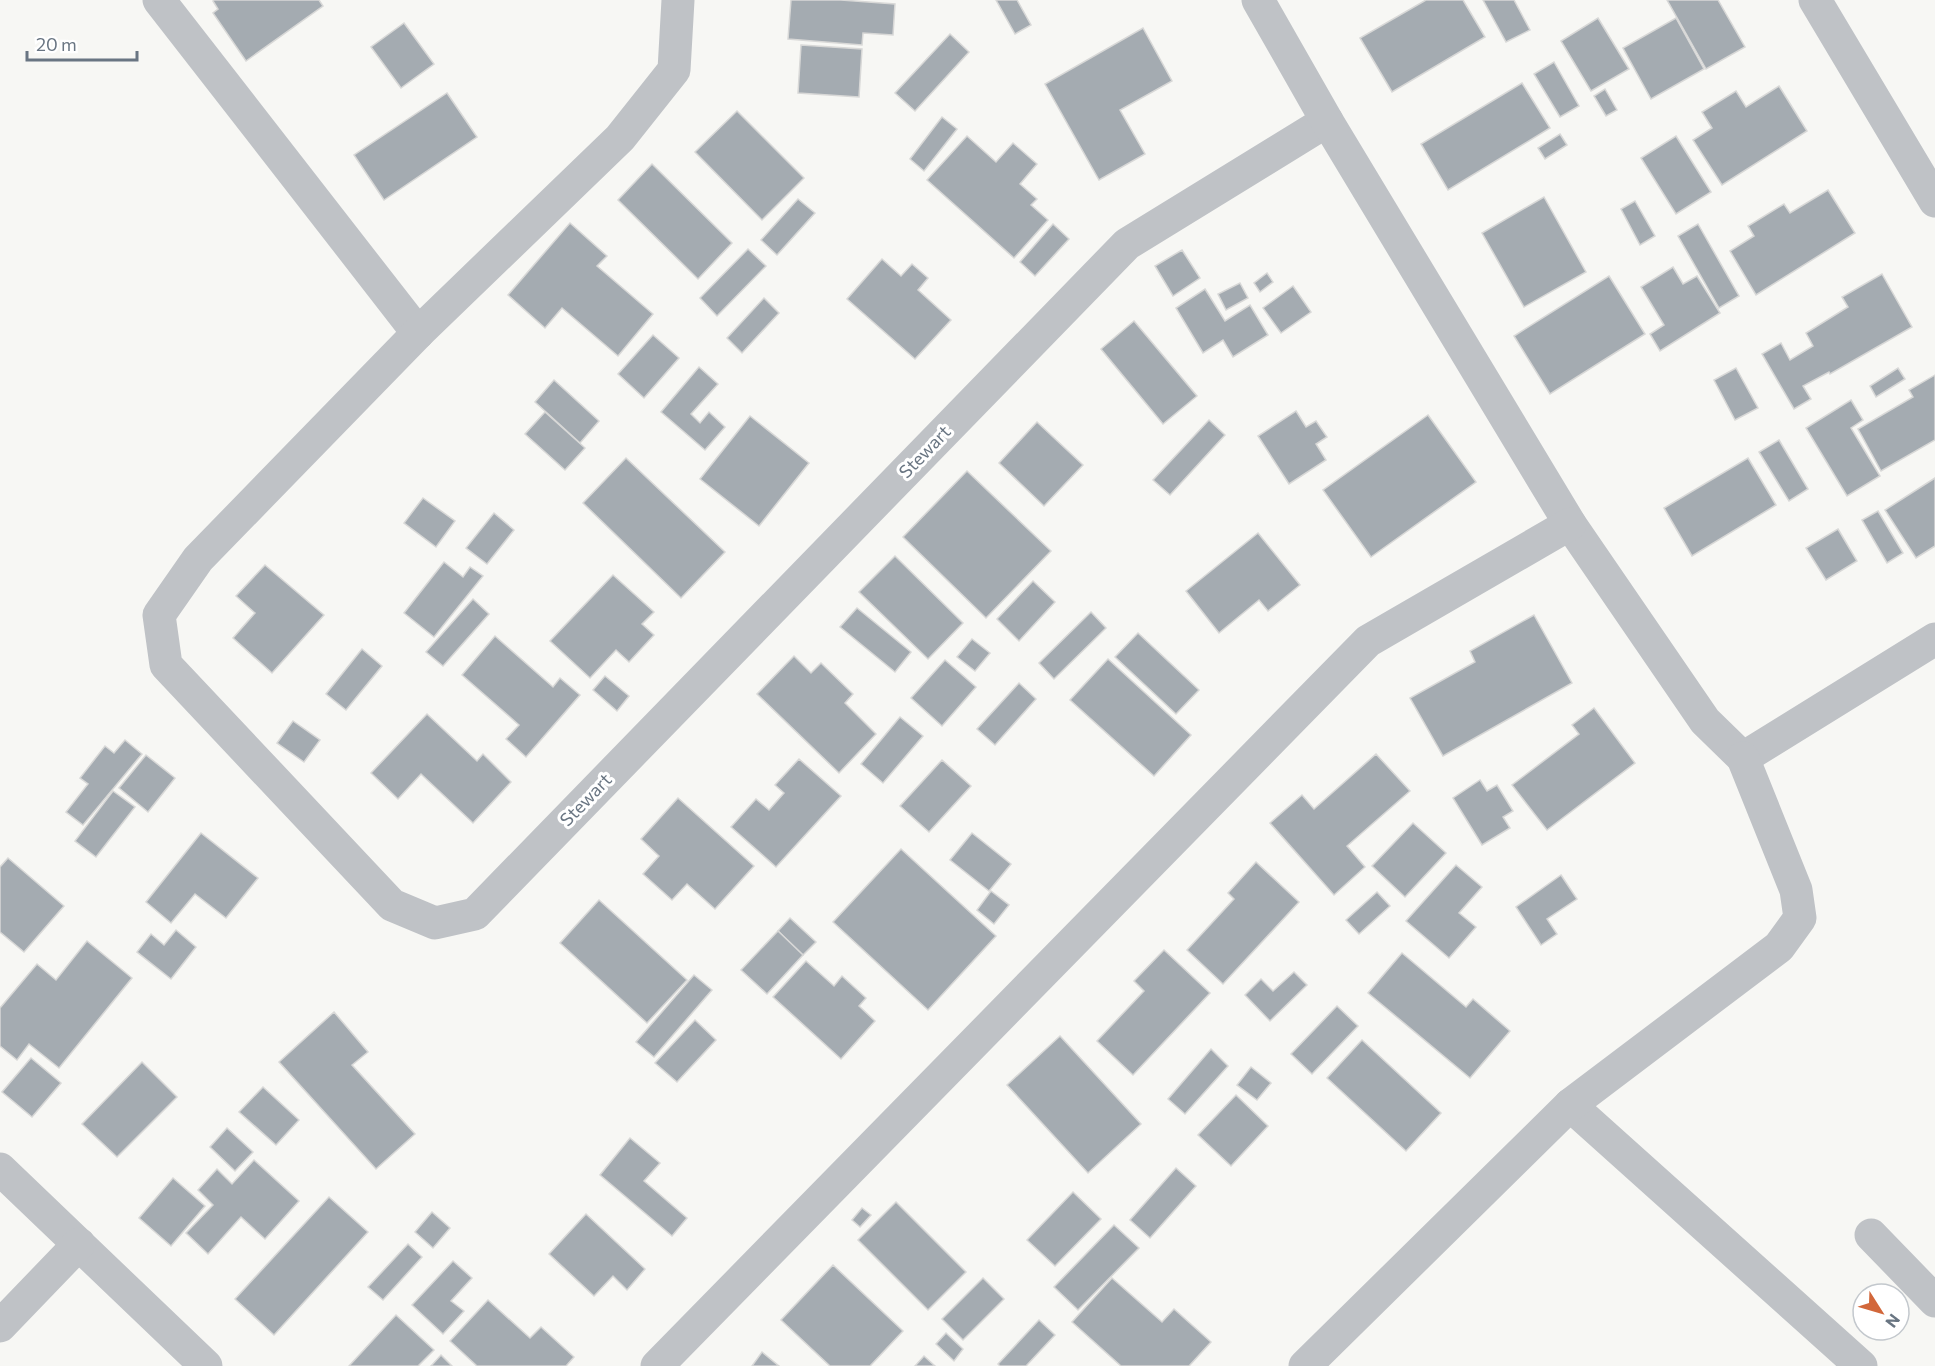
<svg xmlns="http://www.w3.org/2000/svg" width="1935" height="1366" viewBox="0 0 1935 1366" font-family="Commissioner,sans-serif">
<style>
.building{fill:#a4abb1;stroke:#d8d8d7;stroke-width:1.5}
.lines{fill:none;stroke-linecap:round;stroke-linejoin:round}
.minor{stroke:#bfc2c6;stroke-width:33}
.labels{text-anchor:middle;stroke-width:6;stroke-linejoin:round;paint-order:stroke}
.street-label{font-size:18px;fill:#697582;stroke:#fff}
</style>
<rect width="100%" height="100%" fill="#f7f7f4"/>
<g class="building">
<polygon points="214,0 319,0 323,6 246,61 213,13 218,9 213,1"/>
<polygon points="791,0 841,0 895,4 893,35 863,33 862,45 788,39"/>
<polygon points="996,0 1017,0 1031,25 1015,34"/>
<polygon points="1426,0 1463,0 1485,37 1392,92 1360,38"/>
<polygon points="1483,0 1514,0 1530,30 1506,42"/>
<polygon points="1667,0 1718,0 1745,47 1706,69"/>
<polygon points="1598,18 1629,69 1591,91 1561,41"/>
<polygon points="1676,18 1704,69 1651,99 1623,48"/>
<polygon points="404,23 434,64 401,88 371,47"/>
<polygon points="1143,28 1172,81 1120,110 1145,154 1099,180 1045,84"/>
<polygon points="950,34 969,52 915,111 895,93"/>
<polygon points="801,45 862,49 859,97 798,93"/>
<polygon points="1554,62 1579,106 1560,117 1534,74"/>
<polygon points="1522,83 1550,128 1448,190 1421,144"/>
<polygon points="1779,86 1807,131 1722,185 1693,140 1712,128 1702,112 1736,91 1746,107"/>
<polygon points="1605,89 1617,110 1606,116 1594,96"/>
<polygon points="447,93 477,137 384,200 354,155"/>
<polygon points="737,111 804,178 762,220 695,152"/>
<polygon points="942,117 957,129 924,171 910,159"/>
<polygon points="1560,134 1567,145 1545,159 1538,148"/>
<polygon points="967,136 996,162 1013,143 1037,164 1020,184 1037,199 1031,205 1048,220 1014,258 927,180"/>
<polygon points="1676,136 1711,192 1676,214 1641,158"/>
<polygon points="652,164 732,243 698,279 618,200"/>
<polygon points="1828,190 1855,233 1756,295 1730,251 1754,236 1748,226 1784,204 1790,213"/>
<polygon points="1544,197 1586,272 1524,307 1482,233"/>
<polygon points="798,199 815,213 777,255 761,240"/>
<polygon points="1635,201 1655,236 1640,245 1621,209"/>
<polygon points="570,223 607,256 597,266 653,314 618,356 562,308 545,328 508,295"/>
<polygon points="1053,224 1069,239 1035,276 1020,262"/>
<polygon points="1698,224 1739,296 1719,308 1678,236"/>
<polygon points="748,249 766,266 717,316 700,298"/>
<polygon points="1182,250 1200,278 1173,296 1155,266"/>
<polygon points="882,259 901,276 912,264 928,278 918,290 951,320 915,359 847,299"/>
<polygon points="1673,267 1683,284 1697,276 1720,313 1660,351 1650,334 1664,325 1641,287"/>
<polygon points="1267,273 1273,282 1260,292 1254,283"/>
<polygon points="1882,274 1912,327 1830,374 1829,372 1803,386 1811,399 1794,409 1762,354 1781,343 1790,360 1813,346 1806,333 1848,307 1842,297"/>
<polygon points="1609,276 1645,334 1550,394 1514,336"/>
<polygon points="1240,283 1248,298 1226,310 1218,294"/>
<polygon points="1293,286 1311,312 1281,333 1263,308"/>
<polygon points="1205,289 1225,321 1250,305 1268,335 1233,357 1223,340 1203,353 1176,308"/>
<polygon points="764,298 779,313 742,353 727,338"/>
<polygon points="1134,321 1197,396 1163,424 1101,349"/>
<polygon points="653,335 679,358 644,398 618,374"/>
<polygon points="699,367 718,384 691,414 700,423 709,412 725,427 705,450 661,412"/>
<polygon points="1736,368 1758,408 1735,420 1714,380"/>
<polygon points="1898,368 1905,379 1876,397 1870,386"/>
<polygon points="1935,375 1935,440 1881,471 1858,429 1913,397 1909,390"/>
<polygon points="554,380 599,421 580,443 535,402"/>
<polygon points="1851,400 1863,420 1851,428 1880,476 1847,496 1806,428"/>
<polygon points="1296,411 1306,427 1316,421 1327,437 1316,444 1326,460 1289,484 1258,436"/>
<polygon points="545,412 585,448 565,470 525,434"/>
<polygon points="1428,415 1476,482 1371,557 1323,490"/>
<polygon points="750,416 809,463 759,526 700,479"/>
<polygon points="1209,420 1225,435 1170,495 1153,480"/>
<polygon points="1037,422 1083,465 1044,506 999,463"/>
<polygon points="1779,440 1808,489 1789,501 1759,452"/>
<polygon points="626,458 725,552 681,598 583,503"/>
<polygon points="1748,458 1776,505 1692,556 1664,508"/>
<polygon points="967,471 1051,551 986,618 903,537"/>
<polygon points="1935,478 1935,546 1916,558 1885,510"/>
<polygon points="423,498 455,521 436,547 404,523"/>
<polygon points="1878,511 1903,553 1887,563 1862,520"/>
<polygon points="494,513 514,530 487,564 466,548"/>
<polygon points="1838,529 1857,561 1826,580 1806,548"/>
<polygon points="1258,533 1300,585 1268,611 1259,600 1219,633 1186,591"/>
<polygon points="895,556 963,623 928,659 859,592"/>
<polygon points="444,562 463,577 470,567 483,576 434,637 404,613"/>
<polygon points="265,565 324,615 272,673 233,638 255,613 236,596"/>
<polygon points="613,575 654,612 642,624 654,635 629,662 616,650 590,678 550,641"/>
<polygon points="1033,581 1055,602 1019,641 997,619"/>
<polygon points="473,599 489,614 443,666 426,652"/>
<polygon points="857,608 911,652 895,672 840,627"/>
<polygon points="1091,612 1106,628 1054,679 1039,663"/>
<polygon points="1534,615 1572,683 1443,756 1410,698 1475,662 1470,651"/>
<polygon points="1138,633 1199,690 1176,714 1115,657"/>
<polygon points="495,636 553,687 560,678 580,695 526,757 506,739 519,725 462,675"/>
<polygon points="972,639 990,653 975,671 957,657"/>
<polygon points="362,649 382,666 346,710 326,694"/>
<polygon points="794,656 811,673 821,663 853,694 845,703 876,734 839,773 757,694"/>
<polygon points="1108,659 1191,735 1154,776 1070,700"/>
<polygon points="945,660 976,687 942,726 911,698"/>
<polygon points="605,676 629,696 617,711 593,690"/>
<polygon points="1019,683 1036,699 995,745 977,729"/>
<polygon points="1594,708 1635,763 1547,830 1512,785 1579,734 1572,725"/>
<polygon points="427,714 477,761 483,754 511,782 473,823 421,774 398,799 371,773"/>
<polygon points="900,717 923,736 883,783 861,764"/>
<polygon points="293,721 320,740 304,762 277,743"/>
<polygon points="125,740 142,754 83,825 66,812 88,784 80,778 105,746 114,753"/>
<polygon points="1376,754 1410,791 1347,846 1365,867 1334,895 1270,823 1302,795 1314,809"/>
<polygon points="146,755 175,778 148,812 119,788"/>
<polygon points="799,759 841,796 776,867 731,827 756,799 769,810 784,793 775,785"/>
<polygon points="942,760 971,786 929,832 900,806"/>
<polygon points="1480,780 1487,791 1497,785 1513,811 1503,817 1510,828 1482,845 1453,798"/>
<polygon points="113,791 135,807 96,857 75,841"/>
<polygon points="678,798 754,866 715,909 687,884 672,900 643,874 659,856 641,839"/>
<polygon points="1413,823 1446,853 1405,897 1372,866"/>
<polygon points="201,833 258,878 226,918 195,894 171,923 146,902"/>
<polygon points="972,833 1011,864 989,891 950,860"/>
<polygon points="901,849 996,936 928,1010 833,922"/>
<polygon points="8,858 64,906 24,952 0,932 0,867"/>
<polygon points="1256,862 1299,902 1223,984 1187,950 1234,899 1228,893"/>
<polygon points="1456,865 1482,887 1459,913 1476,927 1449,958 1406,921"/>
<polygon points="1561,875 1577,899 1547,919 1557,934 1541,945 1516,907"/>
<polygon points="991,891 1009,905 994,924 977,910"/>
<polygon points="1377,892 1390,906 1359,934 1346,920"/>
<polygon points="599,900 687,980 647,1023 560,943"/>
<polygon points="790,918 816,942 803,955 778,931"/>
<polygon points="176,930 196,947 171,979 137,952 151,934 164,945"/>
<polygon points="778,931 803,955 767,994 741,970"/>
<polygon points="87,941 132,978 59,1068 29,1044 17,1060 0,1046 0,1008 37,964 56,980"/>
<polygon points="1164,950 1210,993 1133,1075 1097,1041 1144,991 1134,981"/>
<polygon points="1402,953 1466,1007 1473,999 1510,1031 1470,1078 1368,993"/>
<polygon points="806,961 834,986 842,976 866,998 859,1006 875,1021 841,1059 773,997"/>
<polygon points="1294,972 1307,985 1270,1021 1245,995 1261,979 1273,991"/>
<polygon points="694,975 712,990 654,1057 636,1042"/>
<polygon points="1337,1006 1358,1026 1312,1074 1291,1054"/>
<polygon points="334,1012 368,1052 352,1065 415,1134 376,1169 279,1062"/>
<polygon points="695,1020 716,1040 677,1082 655,1063"/>
<polygon points="1060,1036 1141,1124 1088,1173 1007,1085"/>
<polygon points="1362,1040 1441,1113 1406,1151 1327,1078"/>
<polygon points="1211,1049 1228,1066 1185,1114 1168,1099"/>
<polygon points="31,1058 61,1083 32,1117 2,1092"/>
<polygon points="142,1062 177,1097 117,1157 82,1124"/>
<polygon points="1251,1067 1271,1083 1257,1100 1237,1085"/>
<polygon points="263,1087 299,1120 276,1145 239,1112"/>
<polygon points="1236,1095 1268,1126 1231,1166 1198,1135"/>
<polygon points="227,1128 253,1152 235,1171 210,1147"/>
<polygon points="630,1138 660,1163 644,1181 687,1218 672,1236 600,1175"/>
<polygon points="254,1160 299,1201 265,1239 241,1217 208,1254 186,1233 213,1205 198,1190 217,1169 232,1184"/>
<polygon points="1176,1168 1196,1186 1150,1238 1130,1220"/>
<polygon points="173,1178 205,1206 171,1246 139,1218"/>
<polygon points="1073,1192 1101,1219 1055,1266 1027,1240"/>
<polygon points="329,1197 368,1232 274,1335 235,1299"/>
<polygon points="896,1202 966,1272 928,1310 858,1240"/>
<polygon points="862,1208 871,1215 860,1227 852,1220"/>
<polygon points="432,1212 450,1228 433,1248 415,1232"/>
<polygon points="586,1214 645,1269 627,1290 613,1276 594,1296 549,1254"/>
<polygon points="1114,1225 1139,1248 1078,1310 1054,1287"/>
<polygon points="408,1244 422,1257 383,1300 368,1287"/>
<polygon points="453,1261 472,1278 451,1301 464,1311 443,1334 412,1305"/>
<polygon points="833,1265 903,1331 870,1366 830,1366 781,1320"/>
<polygon points="983,1278 1004,1299 963,1340 942,1319"/>
<polygon points="1112,1278 1162,1322 1174,1309 1211,1342 1189,1366 1121,1366 1072,1322"/>
<polygon points="488,1300 530,1338 541,1327 574,1357 566,1366 477,1366 450,1341"/>
<polygon points="396,1315 434,1350 418,1366 349,1366"/>
<polygon points="1039,1320 1055,1335 1026,1366 1000,1366 998,1364"/>
<polygon points="946,1333 963,1349 954,1361 936,1344"/>
<polygon points="762,1352 779,1366 752,1366"/>
<polygon points="441,1355 452,1366 431,1366"/>
<polygon points="924,1356 935,1366 915,1366"/>
</g>
<g class="lines">
<g class="minor">
<polyline points="159,0 418,333"/>
<polyline points="678,0 674,70 620,138 418,333 198,559 159,615 166,665 392,905 435,923 475,914 1127,244 1327,121"/>
<polyline points="1258,0 1327,121 1570,524 1705,721 1743,758 1935,639"/>
<polyline points="1815,0 1935,201"/>
<polyline points="1570,1105 1861,1366"/>
<polyline points="0,1169 206,1366"/>
<polyline points="1871,1235 1935,1301"/>
<polyline points="0,1326 79,1244"/>
<polyline points="657,1366 1368,641 1570,524"/>
<polyline points="1305,1366 1570,1105 1779,947 1800,918 1796,890 1743,758"/>
</g>
</g>
<g class="labels">
<g class="street-label">
<text transform="translate(925 452) rotate(-46)" y="6">Stewart</text>
<text transform="translate(586 800) rotate(-46)" y="6">Stewart</text>
</g>
</g>
<g transform="translate(1881 1312) rotate(127)"><circle r="28" fill="#ffffff" stroke="#c3c8cd" stroke-width="1.5"/>
<path d="M0-4.5L10 22L0 15L-10 22Z" fill="#d2673a"/>
<text y="-9" font-size="16" font-weight="bold" text-anchor="middle" fill="#697582">N</text>
</g>
<path d="M27 51v9h110v-9" fill="none" stroke="#697582" stroke-width="3"/>
<text x="36" y="51" font-size="18" fill="#697582" stroke="#ffffff" stroke-width="4.5" paint-order="stroke">20 m</text>
</svg>
